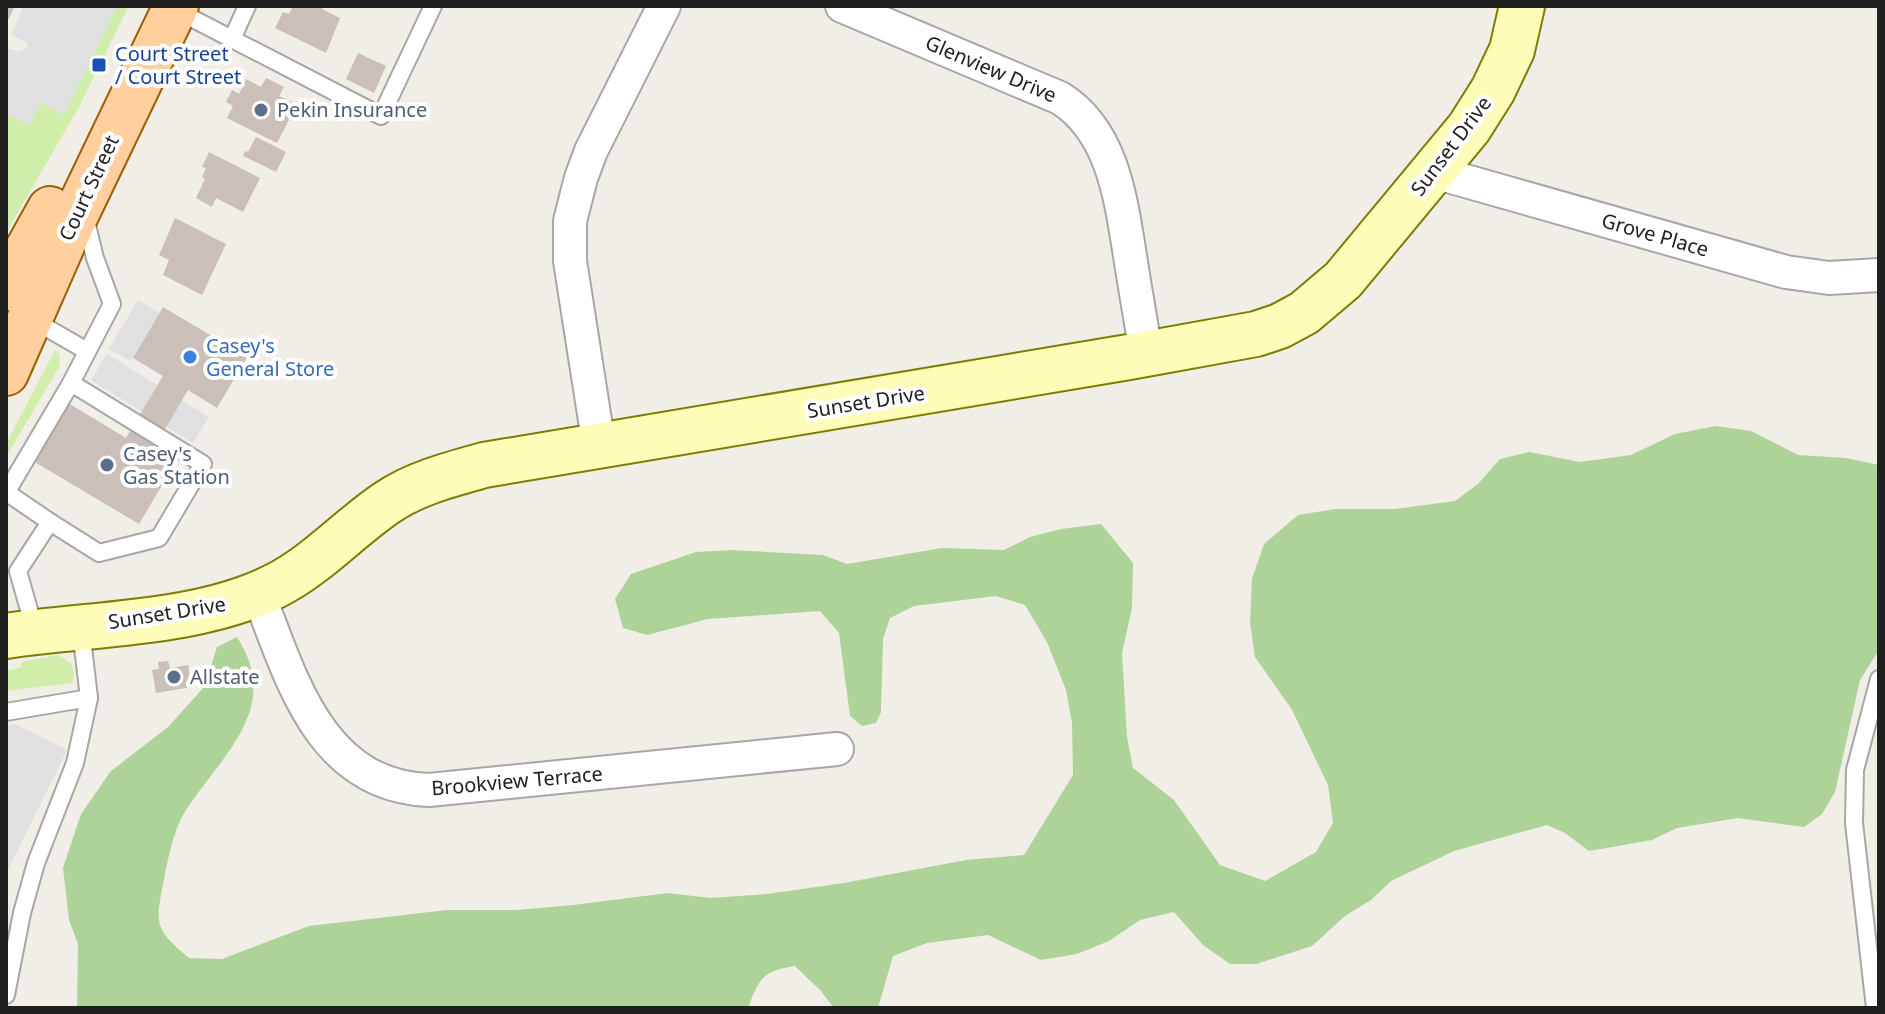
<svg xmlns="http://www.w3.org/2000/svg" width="1885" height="1014" viewBox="0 0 1885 1014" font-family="'Noto Sans',sans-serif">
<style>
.grass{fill:#d0eeaa}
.forest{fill:#aed399}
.parking{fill:#e0e0e0}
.building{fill:#cabfb9}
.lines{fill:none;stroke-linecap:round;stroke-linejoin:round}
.lane-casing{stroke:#a7a7a7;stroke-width:20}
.street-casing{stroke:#a7a7a7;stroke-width:36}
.secondary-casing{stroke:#7a7f00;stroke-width:48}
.primary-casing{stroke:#9d5f00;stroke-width:48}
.lane{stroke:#fff;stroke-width:16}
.street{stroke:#fff;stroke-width:32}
.secondary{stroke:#fdfcb9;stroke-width:44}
.primary{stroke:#ffcf9e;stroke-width:44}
.transit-dot{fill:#1a4fb4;stroke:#fff;stroke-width:3}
.service-dot{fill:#5c6f8a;stroke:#fff;stroke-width:3}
.shop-dot{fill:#3f7fe0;stroke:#fff;stroke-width:3}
.labels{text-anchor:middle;stroke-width:8;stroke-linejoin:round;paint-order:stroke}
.transit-label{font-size:20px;fill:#164399;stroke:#fff;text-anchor:start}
.street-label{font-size:20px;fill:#202020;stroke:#fff}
.service-label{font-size:20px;fill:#4e5e75;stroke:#fff;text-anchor:start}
.shop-label{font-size:20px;fill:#366cbe;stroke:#fff;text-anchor:start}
</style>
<rect width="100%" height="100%" fill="#f1ede7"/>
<g class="grass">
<polygon points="117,6 129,6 79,107 6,233 6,113 29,125 41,102 64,114"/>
<polygon points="55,350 60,355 59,367 6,457 6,444"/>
<polygon points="58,655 72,664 74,677 72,683 6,691 6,671 21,667 21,662"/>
</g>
<path class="forest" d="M 1716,426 L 1751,431 L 1798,455 L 1846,458 L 1879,465 L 1879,650 L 1860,680 L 1835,792 L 1822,814 L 1804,827 L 1738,818 L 1677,828 L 1652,840 L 1589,851 L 1565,833 L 1547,825 L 1454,851 L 1391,881 L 1371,900 L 1345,916 L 1312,946 L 1256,964 L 1230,964 L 1203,945 L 1174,912 L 1140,920 L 1109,941 L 1077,954 L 1041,960 L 988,935 L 927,943 L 893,956 L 878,1008 L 834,1008 L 821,991 L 795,966 C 763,971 759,978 748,1008 L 77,1008 L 78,944 L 69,920 L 63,868 L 81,814 L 111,771 L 168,727 L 205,686 L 217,647 L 237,637 C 284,711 219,756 183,815 C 173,833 168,859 164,879 C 155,925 154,928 189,958 L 222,959 L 309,926 L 447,910 L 517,910 L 573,905 L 668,893 L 710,898 L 767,894 L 844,883 L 966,860 L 1024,855 L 1073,775 L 1072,723 L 1066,690 L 1047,642 L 1025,605 L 996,596 L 914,606 L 890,618 L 883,639 L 881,712 L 876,723 L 862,726 L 850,716 L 839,633 L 820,611 L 708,619 L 647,635 L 623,628 L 615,599 L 631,574 L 696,552 L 732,550 L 823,555 L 847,564 L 942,548 L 1004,550 L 1030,537 L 1061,529 L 1101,524 L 1133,563 L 1132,608 L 1122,653 L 1127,737 L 1133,768 L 1174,800 L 1220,865 L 1265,881 L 1316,852 L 1333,823 L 1328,785 L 1292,710 L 1255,657 L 1250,623 L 1252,579 L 1264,544 L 1298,515 L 1335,509 L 1395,509 L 1455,501 L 1478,484 L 1500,459 L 1529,452 L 1580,462 L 1631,455 L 1675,434 Z"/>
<g class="parking">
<polygon points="24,6 117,6 64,115 41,102 29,125 6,113 6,48 19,52 27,48 27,43 11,35"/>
<polygon points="138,300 159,313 131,361 109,349"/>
<polygon points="107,354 209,417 193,443 91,380"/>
<polygon points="15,724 67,750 6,874 6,726"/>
</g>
<g class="building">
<polygon points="6,6 15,6 6,24"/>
<polygon points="293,6 299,9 300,6 323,6 322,9 340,18 326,53 275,28 283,12 289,14"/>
<polygon points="358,53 386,66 374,93 346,79"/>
<polygon points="266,78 284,87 279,96 297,104 277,143 227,118 233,106 226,102 232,90 239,94 246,79 261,87"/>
<polygon points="256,137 286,152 276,172 243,156 245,151 248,152"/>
<polygon points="209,152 260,178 243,212 216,198 212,207 196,198 205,179 202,177 206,168 202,167"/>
<polygon points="175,218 226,244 202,295 163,275 169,260 159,255"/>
<polygon points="163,307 247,357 217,408 188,390 152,451 174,465 139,524 33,461 68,403 126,438 163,376 133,358"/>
<polygon points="168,661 170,668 188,665 192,687 156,693 152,670 159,669 158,662"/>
</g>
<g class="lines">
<g class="lane-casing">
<g id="lane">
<polyline points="174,9 381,116 433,6"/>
<polyline points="232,39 247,6"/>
<polyline points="33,320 87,351"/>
<polyline points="6,492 50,522"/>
<polyline points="6,493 71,383"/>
<polyline points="35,631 18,571 50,522 99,553 159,538 203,464 71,383 112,304 95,258 85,217"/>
<polyline points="6,712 89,698"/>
<polyline points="6,995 22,913 36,863 75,763 89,698 81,630"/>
<polyline points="1875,1008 1854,823 1855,770 1879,679"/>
</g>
</g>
<g class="street-casing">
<g id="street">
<path d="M 842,6 L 1060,98 C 1113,131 1121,200 1130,256 C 1135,289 1141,321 1146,354"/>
<polyline points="1434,172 1786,272 1829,278 1879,275"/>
<polyline points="599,446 570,261 570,221 581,178 591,151 664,6"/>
<path d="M 258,593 C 291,677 319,786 429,790 L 837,749"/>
</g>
</g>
<g class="secondary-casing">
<path id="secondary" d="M 6,636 C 92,623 197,625 275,586 C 317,565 349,528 388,502 C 416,483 452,474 484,465 L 1129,357 L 1256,334 L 1280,326 L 1304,313 L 1343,280 L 1469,128 L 1493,90 L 1512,50 L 1522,6"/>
</g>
<g class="primary-casing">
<g id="primary">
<polyline points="6,288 50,209"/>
<polyline points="6,373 71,225 176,6"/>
</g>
</g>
<use href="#lane" class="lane"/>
<use href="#street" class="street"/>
<use href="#secondary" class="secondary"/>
<use href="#primary" class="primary"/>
</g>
<rect class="transit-dot" x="91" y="57" width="16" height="16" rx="4"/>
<g class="service-dot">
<circle cx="261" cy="110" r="8"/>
<circle cx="107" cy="465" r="8"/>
<circle cx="174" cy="677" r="8"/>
</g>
<circle class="shop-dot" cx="190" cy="357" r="8"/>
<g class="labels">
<g class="transit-label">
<text x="115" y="61">Court Street<tspan x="115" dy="23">/ Court Street</tspan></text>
</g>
<g class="street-label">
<text transform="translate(991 69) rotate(23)" y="7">Glenview Drive</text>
<text transform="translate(1451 146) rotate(-53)" y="7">Sunset Drive</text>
<text transform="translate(89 188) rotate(-65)" y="7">Court Street</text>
<text transform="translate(1655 235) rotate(16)" y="7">Grove Place</text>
<text transform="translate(866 402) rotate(-9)" y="7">Sunset Drive</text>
<text transform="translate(167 613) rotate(-9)" y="7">Sunset Drive</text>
<text transform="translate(517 781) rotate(-5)" y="7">Brookview Terrace</text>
</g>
<g class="service-label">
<text x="277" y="117">Pekin Insurance</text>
<text x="123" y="461">Casey's<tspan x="123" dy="23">Gas Station</tspan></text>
<text x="190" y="684">Allstate</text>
</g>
<g class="shop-label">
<text x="206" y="353">Casey's<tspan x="206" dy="23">General Store</tspan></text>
</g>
</g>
<rect width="1885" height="1014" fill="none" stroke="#202020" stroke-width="16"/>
</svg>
